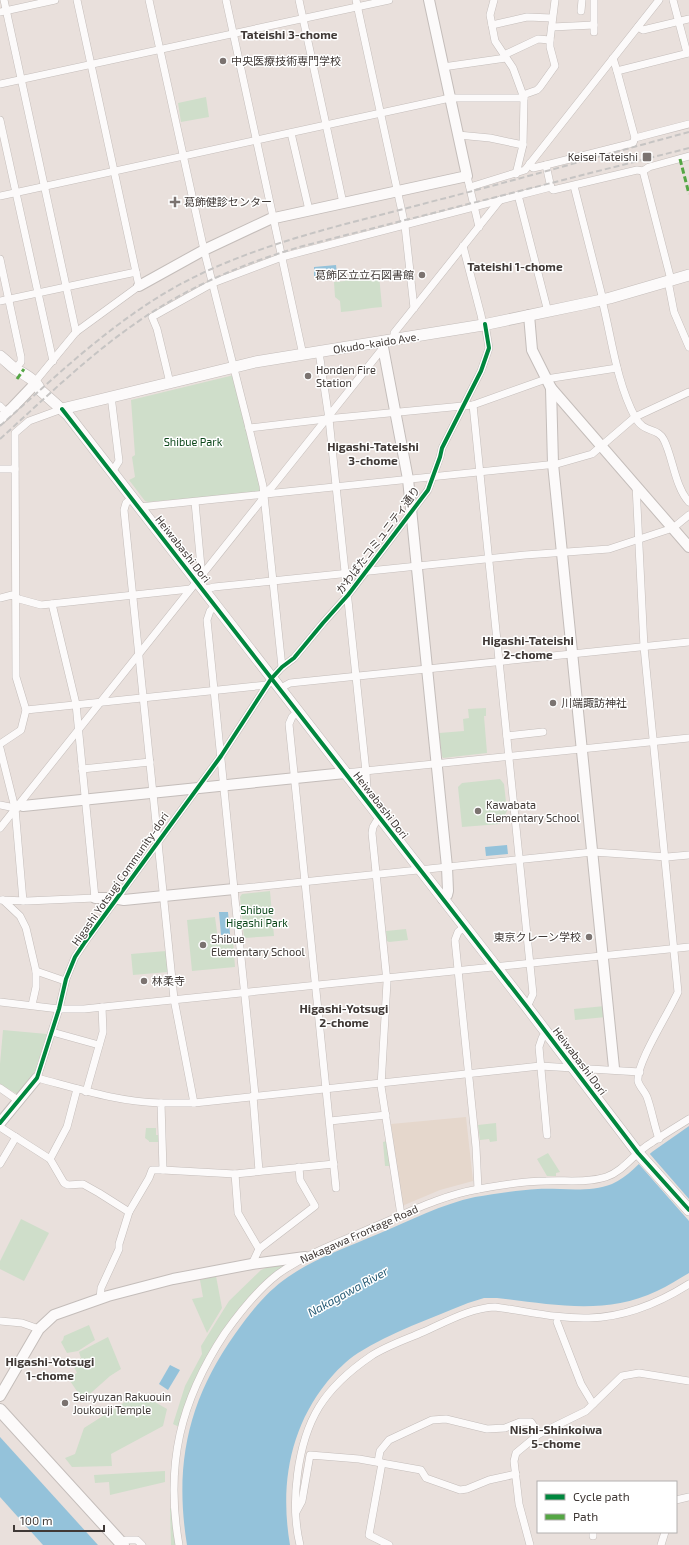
<svg xmlns="http://www.w3.org/2000/svg" width="689" height="1545" viewBox="0 0 689 1545" font-family="'Exo 2','Noto Sans JP',sans-serif">
<style>
.industrial{fill:#e5d7cc}
.green{fill:#cfdeca}
.water{fill:#94c2da}
.pier{fill:#e9e0dc}
.lines{fill:none;stroke-linecap:round;stroke-linejoin:round}
.street-casing{stroke:#c4bdba;stroke-width:8}
.secondary-casing{stroke:#c4bdba;stroke-width:12}
.primary-casing{stroke:#c4bdba;stroke-width:12}
.highway-casing{stroke:#c4bdba;stroke-width:14}
.street{stroke:#fcfafa;stroke-width:7}
.secondary{stroke:#fcfafa;stroke-width:10}
.primary{stroke:#fcfafa;stroke-width:11}
.highway{stroke:#fcfafa;stroke-width:12}
.rail{stroke:#c6c4c3;stroke-width:2;stroke-dasharray:6 3;stroke-linecap:butt}
.quiet{stroke:#54a644;stroke-width:3;stroke-dasharray:6 3;stroke-linecap:butt}
.cycleway-casing{stroke:#fff;stroke-width:6}
.cycleway{stroke:#00873e;stroke-width:4}
.poi-dot{fill:#7b7370;stroke:#fff;stroke-width:1.5}
.labels{text-anchor:middle;stroke-width:3;stroke-linejoin:round;paint-order:stroke}
.poi-label{font-size:11px;fill:#403936;stroke:#fff;text-anchor:start}
.street-label{font-size:11px;fill:#403936;stroke:#fff}
.park-label{font-size:11px;fill:#0c471a;stroke:#fff}
.neighbourhood-label{font-size:12px;font-weight:bold;fill:#403936;stroke:#fff}
.water-label{font-size:12px;font-style:italic;fill:#275c76;stroke:#fff}
</style>
<rect width="100%" height="100%" fill="#e9e0dc"/>
<polygon class="industrial" points="466,1117 473,1181 440,1190 402,1206 391,1124"/>
<g class="green">
<polygon points="206,97 209,117 181,122 178,103"/>
<path d="M 379,275 L 382,307 C 368,308 355,311 341,312 L 340,301 L 335,297 L 334,282 L 345,281 L 345,277 Z"/>
<polygon points="234,375 262,492 148,502 145,501 129,480 135,477 132,457 135,455 131,400"/>
<polygon points="486,708 486,716 484,716 487,753 443,758 442,756 439,733 464,731 463,719 469,718 468,709"/>
<polygon points="500,779 504,784 507,811 500,824 462,827 458,787 462,783"/>
<polygon points="270,891 274,936 244,938 240,897 242,894"/>
<polygon points="215,917 218,940 233,939 235,967 192,971 187,920"/>
<polygon points="406,929 408,940 389,942 387,941 386,931"/>
<polygon points="166,951 168,972 133,975 131,954"/>
<polygon points="605,1006 606,1017 575,1020 574,1009"/>
<polygon points="3,1030 47,1034 35,1071 17,1094 0,1084 0,1064"/>
<polygon points="496,1123 497,1141 490,1142 489,1139 480,1140 478,1125"/>
<polygon points="146,1128 156,1128 156,1135 159,1135 159,1142 149,1142 149,1141 145,1138"/>
<polygon points="387,1141 390,1166 385,1166 383,1142"/>
<polygon points="548,1153 560,1172 556,1173 556,1176 547,1176 537,1159"/>
<polygon points="21,1219 49,1233 24,1281 0,1269 0,1261"/>
<path d="M 292,1261 C 235,1299 196,1361 179,1427 L 173,1424 L 185,1386 L 202,1354 L 201,1346 L 229,1301 L 261,1270 L 270,1266 Z"/>
<polygon points="216,1276 222,1308 207,1333 192,1299 203,1297 200,1280"/>
<polygon points="89,1325 95,1340 78,1351 67,1353 61,1342 63,1340 64,1336"/>
<polygon points="108,1337 121,1369 110,1376 83,1400 68,1378 77,1373 73,1365 81,1358 79,1352"/>
<polygon points="139,1393 167,1409 163,1426 111,1454 112,1466 72,1467 65,1458 75,1454 84,1428"/>
<polygon points="165,1471 165,1482 110,1495 109,1482 95,1483 94,1475"/>
<polygon points="171,1508 176,1545 171,1545 170,1509"/>
</g>
<g class="water">
<polygon points="336,265 337,274 314,276 314,267"/>
<polygon points="507,845 508,854 486,856 485,847"/>
<polygon points="219,912 228,912 230,934 221,935"/>
<path d="M 689,1126 L 689,1273 C 678,1279 668,1286 657,1291 C 604,1316 552,1304 497,1298 L 484,1298 L 468,1303 C 432,1318 391,1332 358,1353 C 346,1361 336,1371 327,1382 C 289,1429 280,1487 290,1545 L 187,1545 C 174,1465 188,1400 235,1334 C 250,1313 266,1292 288,1277 C 315,1258 348,1247 378,1234 C 409,1221 442,1204 475,1197 C 495,1194 518,1190 538,1189 C 562,1188 589,1193 612,1184 C 628,1177 639,1163 652,1152 C 664,1143 677,1135 689,1126 Z"/>
<polygon points="170,1365 180,1370 168,1390 159,1384"/>
<polygon points="0,1437 98,1545 43,1545 0,1497"/>
</g>
<polygon class="pier" points="649,1153 689,1199 689,1221 638,1163"/>
<g class="lines">
<g class="street-casing">
<g id="street">
<polyline points="4,0 76,332"/>
<polyline points="149,0 204,250 249,428 263,486 282,667"/>
<polyline points="226,0 303,355"/>
<polyline points="299,0 343,203"/>
<polyline points="356,0 405,226 414,308"/>
<polyline points="494,0 490,15 495,41 513,68 524,98 523,145 516,174"/>
<polyline points="594,0 594,32"/>
<polyline points="673,0 687,53"/>
<polyline points="581,11 582,0"/>
<polyline points="0,12 55,0"/>
<polyline points="492,25 527,17 552,18"/>
<polyline points="552,27 594,25"/>
<polyline points="638,27 643,30 689,19"/>
<polyline points="504,55 538,39 550,40"/>
<polyline points="613,58 617,71 689,53"/>
<polyline points="443,67 506,58"/>
<polyline points="617,71 635,138"/>
<polyline points="0,84 389,0"/>
<polyline points="523,95 537,90 540,87 555,66 550,47 550,40 555,0"/>
<polyline points="450,98 524,98"/>
<polyline points="0,120 53,361"/>
<polyline points="291,133 309,210"/>
<polyline points="458,135 490,138 523,145"/>
<polyline points="530,163 533,168 546,165 633,143 635,138 689,124"/>
<polyline points="546,165 551,188 553,190 637,170 643,171"/>
<polyline points="643,171 671,280"/>
<polyline points="643,171 649,167 689,156"/>
<polyline points="467,176 479,227"/>
<polyline points="574,186 603,300"/>
<polyline points="470,187 525,170 659,0"/>
<polyline points="518,195 548,312"/>
<polyline points="0,196 450,98"/>
<polyline points="463,246 481,315 483,325"/>
<polyline points="0,259 21,357 21,362 15,369"/>
<polyline points="668,281 674,312 689,347"/>
<path d="M 602,300 C 612,339 616,381 635,417 C 644,434 658,427 664,440 C 673,458 675,487 689,502"/>
<polyline points="0,301 136,272"/>
<polyline points="395,340 394,333 500,200"/>
<polyline points="319,352 329,419 366,772 367,790 362,795"/>
<polyline points="34,383 76,332 139,286 77,0"/>
<polyline points="170,383 157,329 152,317 213,283 282,257 551,187"/>
<polyline points="111,396 119,461 112,472"/>
<polyline points="473,405 533,994 527,1007"/>
<polyline points="0,406 7,413"/>
<polyline points="249,428 326,419 473,405 546,379 617,368"/>
<polyline points="0,469 15,469"/>
<path d="M 636,485 L 644,647 L 678,992 C 670,1011 636,1063 638,1081 C 639,1086 645,1092 647,1097 C 652,1111 654,1125 659,1139"/>
<polyline points="132,498 126,503 124,510 174,999 194,1103"/>
<polyline points="195,502 201,567 203,573"/>
<polyline points="139,507 557,464 592,454 635,417 689,392"/>
<polyline points="203,590 214,587 525,555 609,549 673,528 689,515"/>
<polyline points="0,598 12,595 19,599 41,605 190,589"/>
<polyline points="215,606 210,611 207,620 234,889 593,852 667,857 689,855"/>
<polyline points="279,689 290,683 689,642"/>
<polyline points="26,710 267,685"/>
<polyline points="297,712 292,717 289,724 336,1188"/>
<polyline points="507,736 543,732"/>
<polyline points="0,744 21,730 26,710 16,677 15,433 29,421 62,409"/>
<polyline points="0,748 15,808 23,901"/>
<polyline points="82,769 150,762"/>
<polyline points="345,773 689,738"/>
<polyline points="0,805 15,808 17,808"/>
<polyline points="379,817 373,827 372,833 387,982 381,1086 401,1215"/>
<polyline points="0,828 261,501 264,494 272,487 383,348"/>
<polyline points="234,889 255,1095"/>
<polyline points="0,900 27,901 95,898 76,704 52,604"/>
<polyline points="3,900 20,916 26,928 36,971 36,987 32,1005"/>
<polyline points="464,927 458,932 455,940 476,1147 478,1189"/>
<polyline points="36,971 65,981"/>
<polyline points="0,1002 59,1009 84,1009 689,947"/>
<polyline points="52,1032 99,1045"/>
<polyline points="546,1032 542,1038 539,1047 547,1135"/>
<polyline points="0,1088 19,1101"/>
<polyline points="86,1092 103,1032 102,1007"/>
<polyline points="253,1096 259,1171"/>
<polyline points="161,1103 194,1103 540,1066 640,1072"/>
<polyline points="330,1121 386,1115"/>
<polyline points="0,1127 50,1159 64,1183 68,1185 83,1184 99,1193 129,1212"/>
<polyline points="50,1159 67,1127 77,1089"/>
<polyline points="0,1164 16,1137"/>
<polyline points="163,1170 235,1174 334,1164"/>
<polyline points="235,1174 238,1213 259,1249"/>
<polyline points="252,1264 259,1249 315,1206 300,1180 299,1167"/>
<path d="M 100,1299 L 101,1288 L 119,1249 L 119,1244 L 129,1212 L 149,1178 L 152,1170 L 163,1170 L 161,1103 C 118,1102 79,1089 37,1078 L 59,1009 L 66,979 L 75,957 L 85,942 L 221,756 L 271,679 L 282,667 L 294,658 L 323,623 L 348,595 L 428,490 L 440,457 L 442,448 L 481,371 L 489,348 L 485,324"/>
<polyline points="0,1321 22,1323 39,1329"/>
<polyline points="557,1322 581,1384 593,1404"/>
<polyline points="378,1462 380,1451 389,1440 432,1420 446,1419 487,1429 505,1428 520,1422 531,1422 539,1434"/>
<polyline points="382,1463 369,1535 389,1545"/>
<polyline points="676,1500 689,1497"/>
<polyline points="296,1512 302,1501 310,1455 359,1459 421,1470 426,1478 460,1490 467,1489 489,1480 516,1474"/>
<polyline points="593,1532 593,1536"/>
<polyline points="126,1540 137,1540 142,1545"/>
<path d="M 179,1545 C 165,1465 180,1401 225,1333 C 240,1312 257,1290 278,1274 C 307,1253 343,1241 376,1226 C 409,1212 443,1195 479,1189 C 501,1185 524,1181 546,1181 C 566,1180 587,1183 606,1177 C 624,1171 635,1152 651,1143 C 663,1135 676,1127 689,1119"/>
<path d="M 300,1545 C 290,1504 297,1443 319,1407 C 332,1386 352,1369 371,1356 C 386,1346 407,1339 423,1332 C 446,1322 470,1308 495,1307 C 526,1311 558,1319 589,1318 C 625,1317 659,1303 689,1284"/>
<polyline points="530,1545 519,1504 514,1461 516,1453 539,1434 586,1411 622,1376 639,1373 689,1381"/>
<polyline points="661,1545 665,1532"/>
</g>
</g>
<g class="secondary-casing">
<g id="secondary">
<polyline points="139,286 204,250 270,219 467,176 429,0"/>
<polyline points="529,315 532,350 551,388 553,464 614,1068"/>
<polyline points="382,342 408,479 447,867 448,891 447,895 443,899"/>
<polyline points="551,388 689,547"/>
<polyline points="0,419 12,408 32,387"/>
<polyline points="23,806 345,773"/>
<polyline points="95,898 113,898 124,900 234,889"/>
<polyline points="0,1123 37,1078"/>
<polyline points="0,1396 39,1329 54,1315 108,1296 173,1279 252,1264 305,1257"/>
</g>
</g>
<g class="primary-casing">
<g id="primary">
<path d="M 0,356 C 5,360 10,365 15,369 C 24,374 36,380 40,390 L 68,415 L 527,1007 L 638,1153 L 689,1210"/>
<polyline points="62,409 255,362 483,325 583,304 610,298 689,275"/>
</g>
</g>
<g class="highway-casing">
<polyline id="highway" points="0,1410 123,1545"/>
</g>
<use href="#street" class="street"/>
<use href="#secondary" class="secondary"/>
<use href="#primary" class="primary"/>
<use href="#highway" class="highway"/>
<g class="rail">
<path d="M 0,426 C 56,376 111,323 177,286 C 256,243 344,225 430,202 C 517,180 603,155 689,132"/>
<path d="M 0,439 C 44,399 87,357 136,323 C 187,287 244,263 303,246 L 689,148"/>
</g>
<g class="quiet">
<polyline points="680,159 689,194"/>
<polyline points="17,379 24,369"/>
</g>
<g class="cycleway-casing">
<g id="cycleway">
<polyline points="62,409 527,1007 638,1153 689,1210"/>
<polyline points="0,1123 37,1078 59,1009 66,979 75,957 85,942 221,756 271,679 282,667 294,658 323,623 348,595 428,490 440,457 442,448 481,371 489,348 485,324"/>
</g>
</g>
<use href="#cycleway" class="cycleway"/>
</g>
<g class="poi-dot">
<circle cx="223" cy="61" r="4"/>
<rect x="642" y="152" width="10" height="10" rx="2"/>
<path d="M173 196h4v4h4v4h-4v4h-4v-4h-4v-4h4z"/>
<circle cx="422" cy="275" r="4"/>
<circle cx="308" cy="376" r="4"/>
<circle cx="553" cy="703" r="4"/>
<circle cx="478" cy="811" r="4"/>
<circle cx="589" cy="937" r="4"/>
<circle cx="203" cy="945" r="4"/>
<circle cx="144" cy="981" r="4"/>
<circle cx="65" cy="1403" r="4"/>
</g>
<g class="labels">
<g class="poi-label">
<text x="231" y="65">中央医療技術専門学校</text>
<text x="638" y="161" text-anchor="end">Keisei Tateishi</text>
<text x="184" y="206">葛飾健診センター</text>
<text x="414" y="279" text-anchor="end">葛飾区立立石図書館</text>
<text x="316" y="374">Honden Fire<tspan x="316" dy="13">Station</tspan></text>
<text x="561" y="707">川端諏訪神社</text>
<text x="486" y="809">Kawabata<tspan x="486" dy="13">Elementary School</tspan></text>
<text x="581" y="941" text-anchor="end">東京クレーン学校</text>
<text x="211" y="943">Shibue<tspan x="211" dy="13">Elementary School</tspan></text>
<text x="152" y="985">林柔寺</text>
<text x="73" y="1401">Seiryuzan Rakuouin<tspan x="73" dy="13">Joukouji Temple</tspan></text>
</g>
<g class="street-label">
<text transform="translate(376 343) rotate(-9)" y="4">Okudo-kaido Ave.</text>
<text transform="translate(378 540) rotate(-53)" y="4">かわばたコミュニティ通り</text>
<text transform="translate(183 549) rotate(52)" y="4">Heiwabashi Dori</text>
<text transform="translate(381 805) rotate(52)" y="4">Heiwabashi Dori</text>
<text transform="translate(120 879) rotate(-55)" y="4">Higashi Yotsugi Community-dori</text>
<text transform="translate(580 1061) rotate(53)" y="4">Heiwabashi Dori</text>
<text transform="translate(359 1234) rotate(-24)" y="4">Nakagawa Frontage Road</text>
</g>
<g class="park-label">
<text x="193" y="446">Shibue Park</text>
<text x="257" y="914">Shibue<tspan x="257" dy="13">Higashi Park</tspan></text>
</g>
<g class="neighbourhood-label">
<text x="289" y="39">Tateishi 3-chome</text>
<text x="515" y="271">Tateishi 1-chome</text>
<text x="373" y="451">Higashi-Tateishi<tspan x="373" dy="14">3-chome</tspan></text>
<text x="528" y="645">Higashi-Tateishi<tspan x="528" dy="14">2-chome</tspan></text>
<text x="344" y="1013">Higashi-Yotsugi<tspan x="344" dy="14">2-chome</tspan></text>
<text x="50" y="1366">Higashi-Yotsugi<tspan x="50" dy="14">1-chome</tspan></text>
<text x="556" y="1434">Nishi-Shinkoiwa<tspan x="556" dy="14">5-chome</tspan></text>
</g>
<g class="water-label">
<text transform="translate(348 1292) rotate(-29)" y="4">Nakagawa River</text>
</g>
</g>
<rect x="537" y="1481" width="140" height="52" fill="#ffffff" stroke="#b3b0af"/>
<rect x="545" y="1494" width="20" height="6" fill="#00873e" stroke="#b3b0af"/>
<text x="573" y="1501" font-size="12" fill="#403936">Cycle path</text>
<rect x="545" y="1514" width="20" height="6" fill="#54a644" stroke="#b3b0af"/>
<text x="573" y="1521" font-size="12" fill="#403936">Path</text>
<path d="M14 1525v6h90v-6" fill="none" stroke="#403936" stroke-width="2"/>
<text x="20" y="1525" font-size="12" fill="#403936" stroke="#ffffff" stroke-width="3" paint-order="stroke">100 m</text>
</svg>
